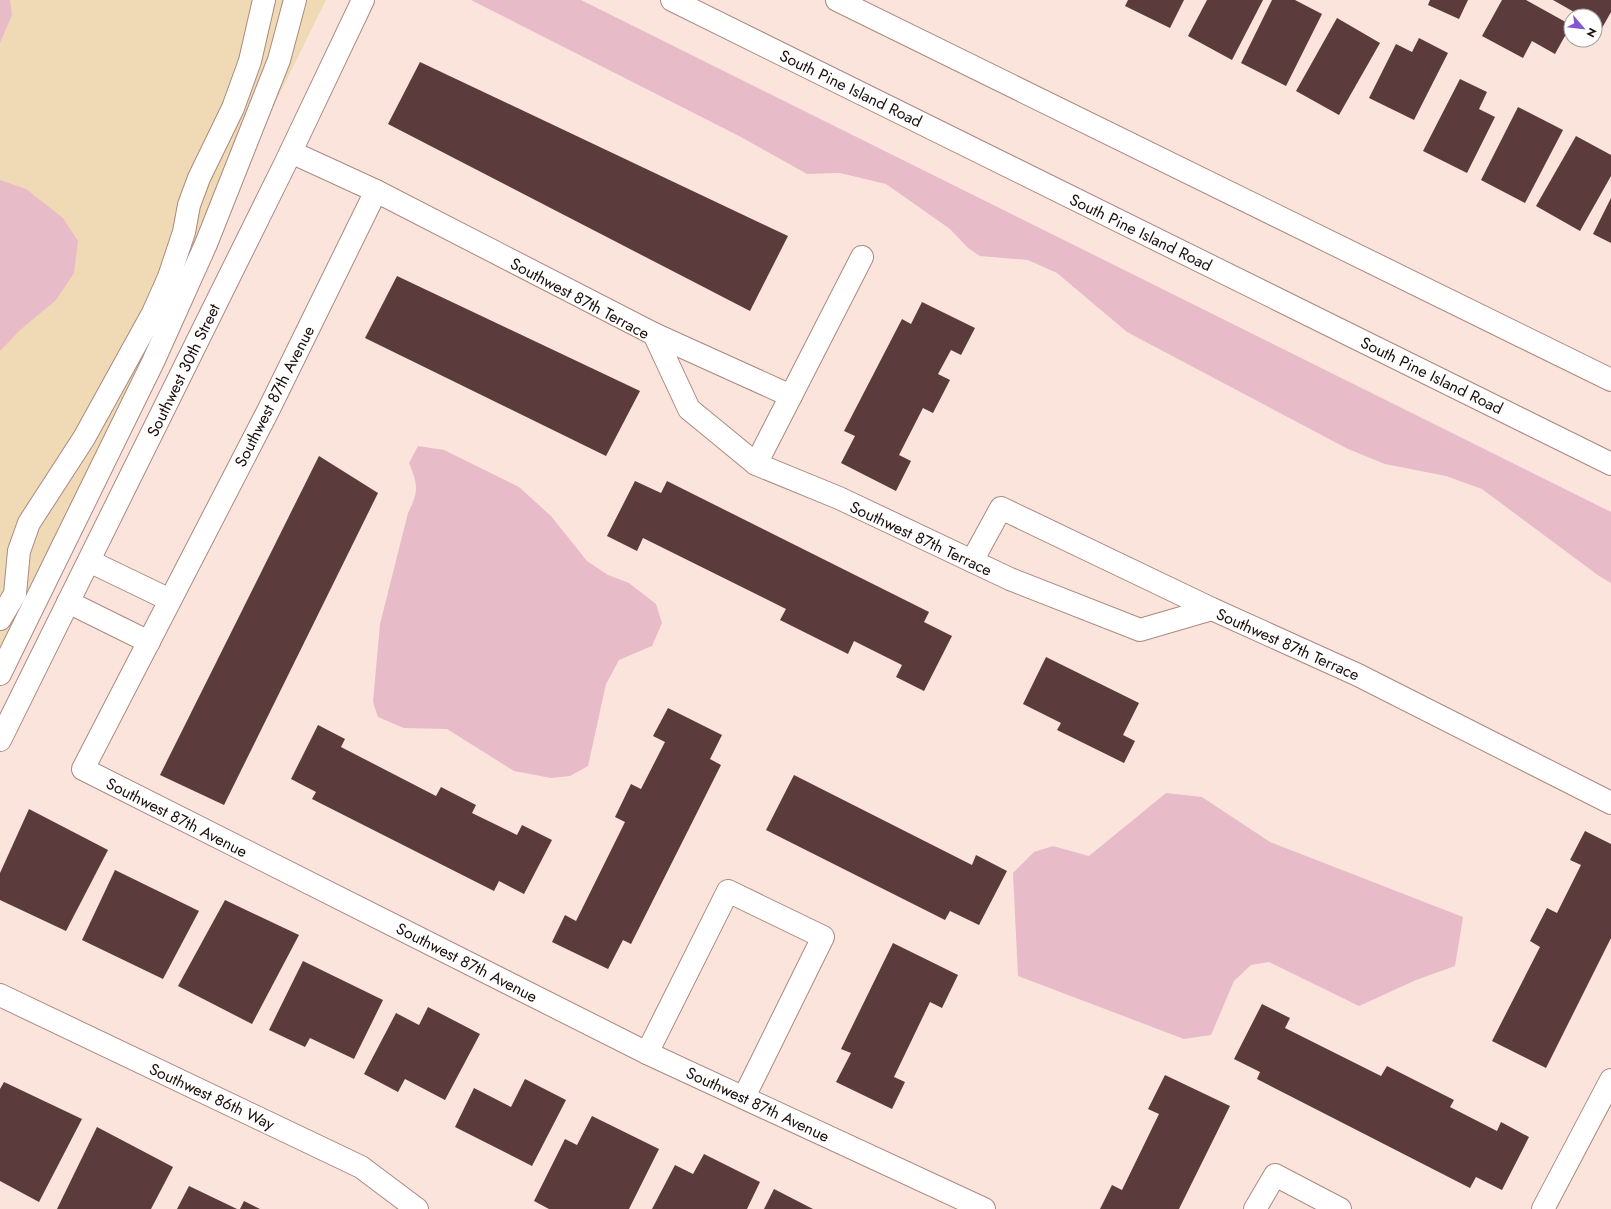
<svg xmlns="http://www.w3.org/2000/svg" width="1611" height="1209" viewBox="0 0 1611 1209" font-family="Jost,sans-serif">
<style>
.green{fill:#f0d9b5}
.water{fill:#e8bbc9}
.building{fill:#5b3b3b}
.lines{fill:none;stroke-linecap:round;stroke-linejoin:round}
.minor-casing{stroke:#ac897f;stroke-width:24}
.major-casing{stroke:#ac897f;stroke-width:24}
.minor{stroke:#fff;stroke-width:22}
.major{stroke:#fff;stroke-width:22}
.labels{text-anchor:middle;stroke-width:4;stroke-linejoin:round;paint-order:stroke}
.street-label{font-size:16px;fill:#1b0f0b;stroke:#fff}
</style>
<rect width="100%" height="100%" fill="#fbe4dc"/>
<polygon class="green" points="0,0 326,0 0,660"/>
<g class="water">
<polygon points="0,0 10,0 12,15 0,43"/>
<polygon points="471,0 581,0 1611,512 1611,583 1599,576 1482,489 1446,476 1385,464 1348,449 1127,332 1057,273 1028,260 980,256 968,248 950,229 886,184 840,173 807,174 741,137"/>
<polygon points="0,180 26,189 63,218 78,241 74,273 56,300 20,330 0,351"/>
<path d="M 418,446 L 444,450 L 519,487 L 551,516 L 587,561 L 608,575 L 629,583 L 656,604 L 662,623 L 652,646 L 619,660 L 606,684 L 588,766 L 570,776 L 551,778 L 514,771 L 447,729 L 404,728 L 378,717 L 373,702 L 380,624 L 408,513 C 419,491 418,485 409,463 Z"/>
<polygon points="1166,793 1202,797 1270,842 1463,917 1455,966 1416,980 1359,1006 1269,962 1251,965 1234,981 1211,1035 1184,1039 1018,976 1013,873 1034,852 1053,846 1089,856"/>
</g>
<g class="building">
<polygon points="1128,0 1184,0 1170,28 1125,6"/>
<polygon points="1207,0 1263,0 1232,60 1188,36"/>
<polygon points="1272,0 1295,0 1322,14 1286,86 1241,63"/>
<polygon points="1430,0 1468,0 1459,19 1428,5"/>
<polygon points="1502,0 1526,0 1571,25 1555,54 1532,41 1523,58 1482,36"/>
<polygon points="1553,0 1611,0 1611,12 1602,28 1595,24 1595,16 1581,16"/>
<polygon points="1337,18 1380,43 1339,115 1296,91"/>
<polygon points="1419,38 1448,53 1414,120 1369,98 1396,44 1412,52"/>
<polygon points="420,62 788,236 750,311 388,124"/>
<polygon points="1460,79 1487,92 1479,109 1495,117 1467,173 1423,151"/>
<polygon points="1518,107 1563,130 1525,203 1481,180"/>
<polygon points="1576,136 1611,155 1611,176 1580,231 1536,206"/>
<polygon points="1611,198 1611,243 1593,234"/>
<polygon points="397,276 640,391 606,456 365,338"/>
<polygon points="922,302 975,328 961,355 951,350 938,374 950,380 933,413 923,408 899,455 911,461 896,491 841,463 855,436 844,431 902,319 911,324"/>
<polygon points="319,456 378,493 224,805 160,775"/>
<polygon points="635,481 661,493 667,481 929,612 924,622 952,636 924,691 896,677 902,665 854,641 848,654 780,620 786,609 643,538 637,551 607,536"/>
<polygon points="1046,657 1139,703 1123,735 1135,741 1124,763 1057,730 1061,723 1023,704"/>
<polygon points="668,708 722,735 710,759 721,765 631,944 623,940 608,969 552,942 565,915 576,921 625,822 615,817 631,784 641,789 665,742 653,736"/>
<polygon points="318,725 345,739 341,747 436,796 441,787 476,805 472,813 517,835 522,825 552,840 524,894 499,881 494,891 312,799 316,792 291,779"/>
<polygon points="794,775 972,865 976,855 1007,871 979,925 950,911 945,920 766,830"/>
<polygon points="29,809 108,850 66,931 0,900 0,873"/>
<polygon points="1585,831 1611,844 1611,938 1546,1068 1492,1041 1540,947 1530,941 1547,908 1557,913 1581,865 1570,860"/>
<polygon points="115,870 199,911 163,979 82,940"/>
<polygon points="225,900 299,935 252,1024 178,986"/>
<polygon points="893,943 958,975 942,1008 930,1002 894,1077 905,1082 892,1109 836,1082 851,1053 841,1049"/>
<polygon points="303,961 383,1000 354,1059 310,1038 305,1047 269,1030"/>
<polygon points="1262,1004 1290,1018 1285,1028 1381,1076 1387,1066 1454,1100 1450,1107 1497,1131 1501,1122 1529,1137 1502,1190 1476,1177 1470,1188 1257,1079 1260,1072 1234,1059"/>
<polygon points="428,1007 480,1034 445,1100 405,1079 398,1092 364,1074 396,1013 419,1025"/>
<polygon points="1165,1075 1230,1106 1179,1209 1100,1209 1112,1185 1122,1190 1159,1114 1148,1109"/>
<polygon points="525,1079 566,1100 532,1166 455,1127 474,1088 511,1107"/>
<polygon points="4,1082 82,1119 39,1202 0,1181 0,1089"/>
<polygon points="592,1116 659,1149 629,1209 549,1209 534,1201 565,1139 577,1145"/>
<polygon points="97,1127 173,1167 151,1209 57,1209"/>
<polygon points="704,1154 760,1182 747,1209 652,1209 675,1165 693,1174"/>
<polygon points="189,1186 237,1209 177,1209"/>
<polygon points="774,1189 813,1209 764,1209"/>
<polygon points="244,1201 260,1209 240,1209"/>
</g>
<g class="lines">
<g class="minor-casing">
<g id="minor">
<polyline points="291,152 376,191 654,334 689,409 756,464 839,498 1010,579 1140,630 1212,609 1358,675 1611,803"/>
<polyline points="376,191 268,411 83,769 647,1053 984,1209"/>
<polyline points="654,334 791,396"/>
<polyline points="756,464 862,257"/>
<polyline points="89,561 170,600"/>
<polyline points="972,561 1001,508 1212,609"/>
<polyline points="68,602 149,642"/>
<polyline points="0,619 15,594 19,551 29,523 84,438 153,313 169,277 184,232 189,205 199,178 233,108 250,61 264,0"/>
<polyline points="0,674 153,362 206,244 279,60 295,0"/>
<polyline points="0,740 285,164 363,0"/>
<polyline points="0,995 361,1167 417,1209"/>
<polyline points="647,1053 728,891 823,937 744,1097"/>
<polyline points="1255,1209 1275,1175 1340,1209"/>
<polyline points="1543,1209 1611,1080"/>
</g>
</g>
<g class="major-casing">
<g id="major">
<polyline points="672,0 1611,464"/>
<polyline points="837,0 1611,380"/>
</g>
</g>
<use href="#minor" class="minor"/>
<use href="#major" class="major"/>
</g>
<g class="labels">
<g class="street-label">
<text transform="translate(851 88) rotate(26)" y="6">South Pine Island Road</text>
<text transform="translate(1141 232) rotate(26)" y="6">South Pine Island Road</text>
<text transform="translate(580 298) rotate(28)" y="6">Southwest 87th Terrace</text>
<text transform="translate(183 370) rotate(-64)" y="6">Southwest 30th Street</text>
<text transform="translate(1432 375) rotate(26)" y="6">South Pine Island Road</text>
<text transform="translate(274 396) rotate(-63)" y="6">Southwest 87th Avenue</text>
<text transform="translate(921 538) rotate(25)" y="6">Southwest 87th Terrace</text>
<text transform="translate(1288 644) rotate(24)" y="6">Southwest 87th Terrace</text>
<text transform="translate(177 817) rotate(27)" y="6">Southwest 87th Avenue</text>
<text transform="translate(467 962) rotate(27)" y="6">Southwest 87th Avenue</text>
<text transform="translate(212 1096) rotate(25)" y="6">Southwest 86th Way</text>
<text transform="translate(758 1104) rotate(25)" y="6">Southwest 87th Avenue</text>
</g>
</g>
<g transform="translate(1583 28) rotate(118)"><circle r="19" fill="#ffffff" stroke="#a49f9d"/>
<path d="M0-3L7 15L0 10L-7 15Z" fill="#8357d0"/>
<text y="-6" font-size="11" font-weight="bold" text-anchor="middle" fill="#1b0f0b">N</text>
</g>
</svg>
